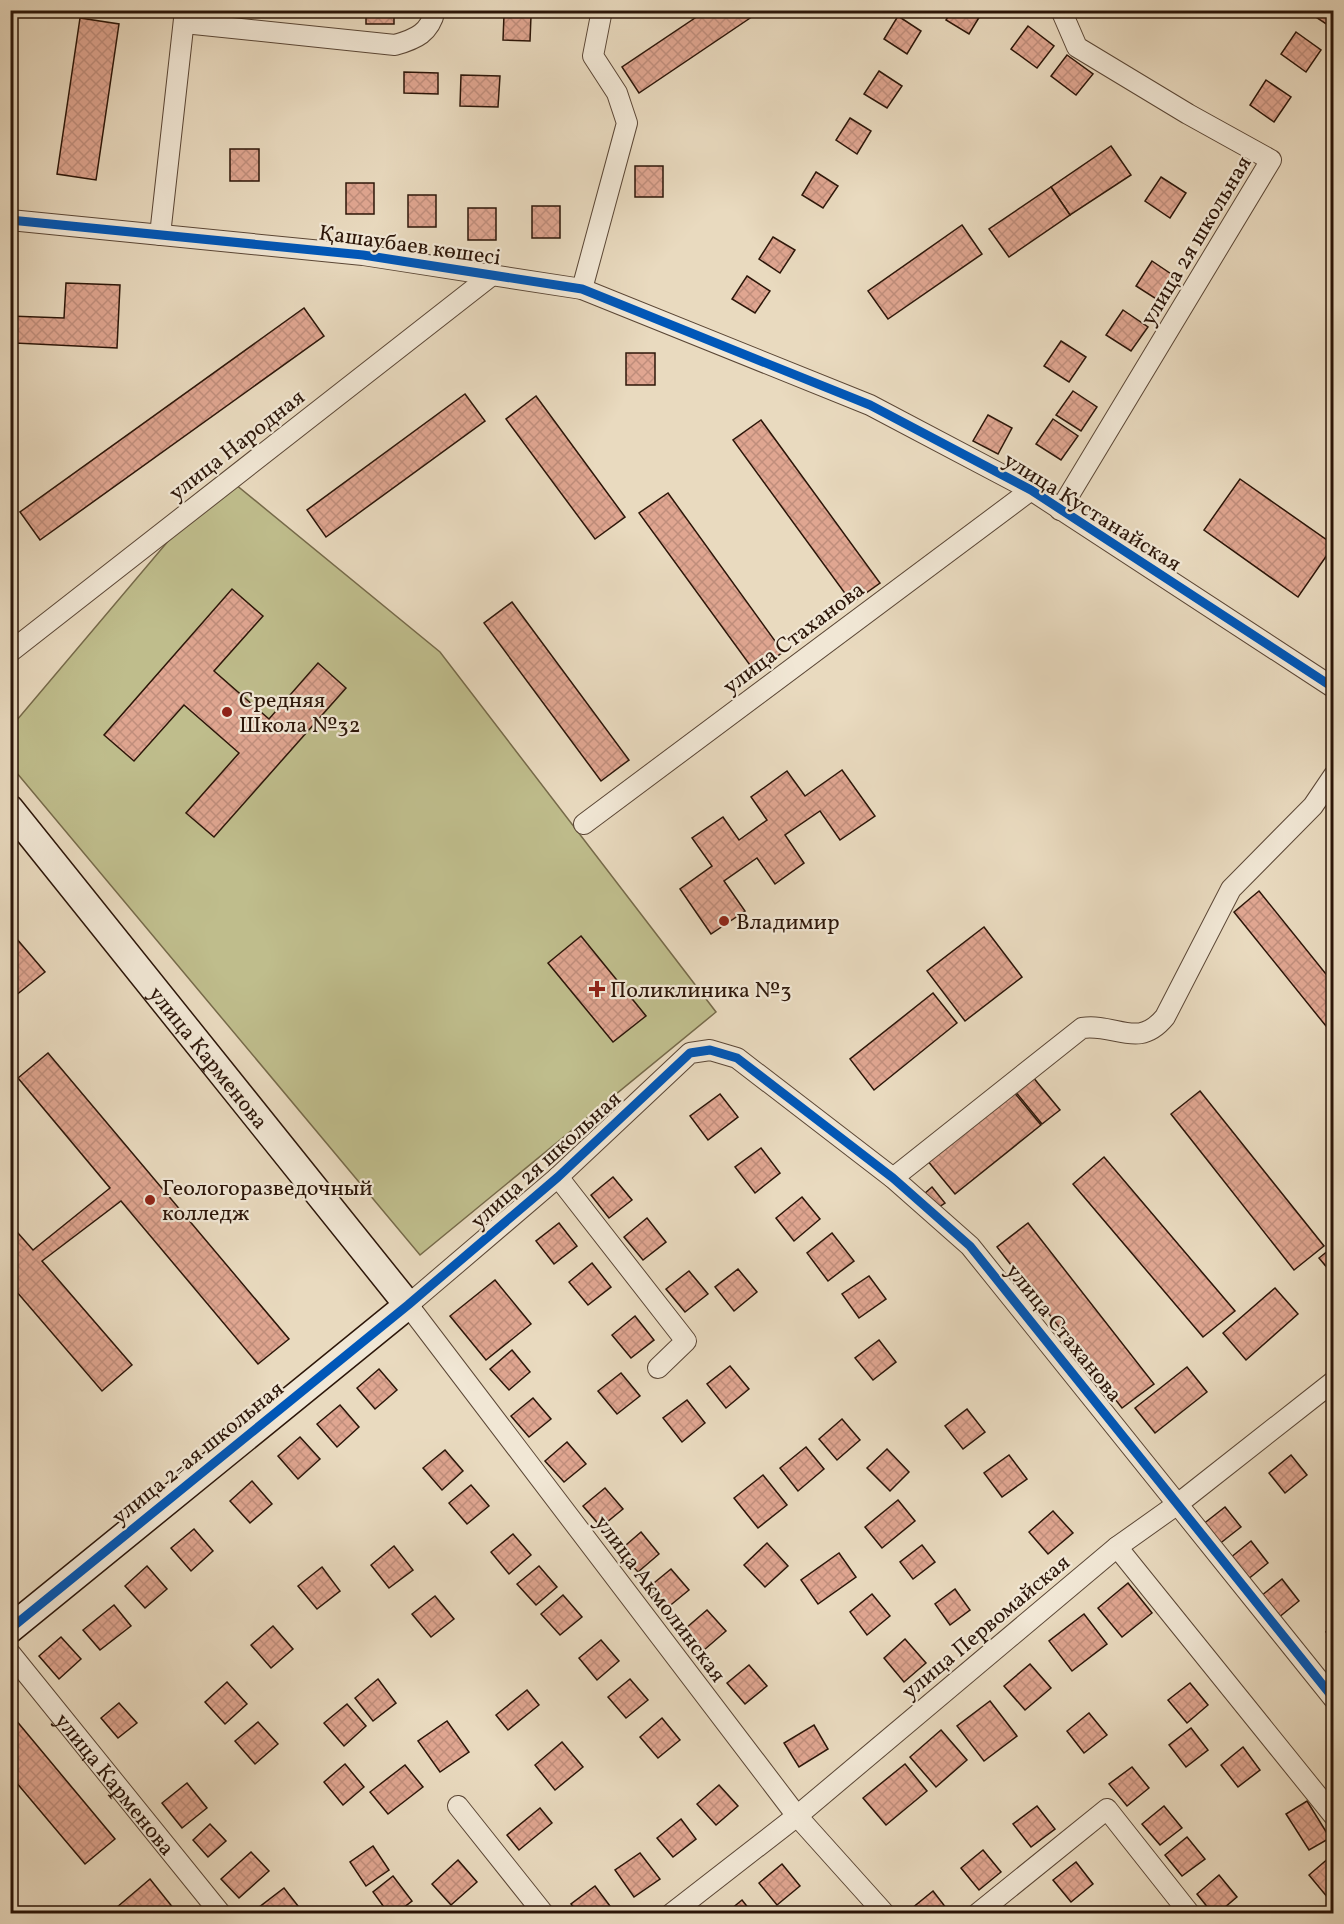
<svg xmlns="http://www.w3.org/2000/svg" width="1344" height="1924" viewBox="0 0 1344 1924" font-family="Vollkorn,serif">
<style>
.green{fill:#bfbd8c;stroke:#766a4a;stroke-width:1.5}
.building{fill:url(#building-cross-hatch);stroke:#2c1609;stroke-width:1.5}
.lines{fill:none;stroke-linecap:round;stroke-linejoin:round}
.street-casing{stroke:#5b4736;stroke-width:22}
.secondary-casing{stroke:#2c1609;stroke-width:30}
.street{stroke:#f1e7d5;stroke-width:20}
.secondary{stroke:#f1e7d5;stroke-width:27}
.cycleway-casing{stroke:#f1e7d5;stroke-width:13}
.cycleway{stroke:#0057b8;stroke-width:9}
.poi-dot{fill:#8f2418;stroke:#f1e7d5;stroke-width:2}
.labels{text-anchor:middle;stroke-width:4.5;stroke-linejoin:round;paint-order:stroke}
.street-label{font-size:22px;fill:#2c1609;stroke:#f1e7d5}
.poi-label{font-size:22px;fill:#2c1609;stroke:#f1e7d5;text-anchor:start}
</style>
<defs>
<pattern id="building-cross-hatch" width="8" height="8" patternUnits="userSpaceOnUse" patternTransform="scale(1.5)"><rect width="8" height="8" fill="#e0a691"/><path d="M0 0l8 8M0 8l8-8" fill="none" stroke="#c08e7c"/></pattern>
</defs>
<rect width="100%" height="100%" fill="#e9dabf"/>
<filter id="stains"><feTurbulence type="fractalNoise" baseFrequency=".00333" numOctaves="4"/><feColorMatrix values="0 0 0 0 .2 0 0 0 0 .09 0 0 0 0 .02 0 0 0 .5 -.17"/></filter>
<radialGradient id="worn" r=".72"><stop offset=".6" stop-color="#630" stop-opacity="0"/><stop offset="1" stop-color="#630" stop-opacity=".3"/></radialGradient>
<polygon class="green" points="224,475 440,652 716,1012 420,1255 11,766 11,727"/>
<g class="building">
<rect x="366" y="10" width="28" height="14"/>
<polygon points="707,10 762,10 639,93 622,67"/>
<polygon points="952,10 982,10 983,11 969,34 946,20"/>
<polygon points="1310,10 1334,10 1334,29 1308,12"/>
<polygon points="504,15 531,16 530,41 503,40"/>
<polygon points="898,16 921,31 907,54 884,39"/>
<polygon points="80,18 119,24 96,180 57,174"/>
<polygon points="1028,26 1054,46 1037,68 1011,49"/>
<polygon points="1296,32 1321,50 1306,72 1281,54"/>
<polygon points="1067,55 1093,74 1076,95 1051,76"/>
<polygon points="879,71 902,86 887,108 864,94"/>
<polygon points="404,72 438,73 438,94 404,93"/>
<polygon points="461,75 500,76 498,107 460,106"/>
<polygon points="1266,80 1291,97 1274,122 1250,105"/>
<polygon points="850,118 871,131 857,154 836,140"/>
<polygon points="1111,146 1131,175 1070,215 1051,187"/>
<rect x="230" y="149" width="29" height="32"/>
<rect x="635" y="166" width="28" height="31"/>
<polygon points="816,172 838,186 823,208 802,195"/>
<polygon points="1161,177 1186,193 1170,218 1145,201"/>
<rect x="346" y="183" width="28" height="31"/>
<polygon points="1051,187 1070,215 1009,257 989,229"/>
<rect x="408" y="195" width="28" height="32"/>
<rect x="532" y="206" width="28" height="32"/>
<rect x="468" y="208" width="28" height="32"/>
<polygon points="962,225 982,254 888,319 868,291"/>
<polygon points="773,237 795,250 780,273 759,259"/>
<polygon points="1152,261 1177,278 1161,302 1136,286"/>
<polygon points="747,276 770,291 755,313 732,299"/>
<polygon points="66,283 120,285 117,348 15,343 14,380 10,380 10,316 64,318"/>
<polygon points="304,308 324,336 40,540 20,512"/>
<polygon points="1123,310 1148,327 1131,351 1106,335"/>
<polygon points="1061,341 1086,357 1069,382 1044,366"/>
<rect x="626" y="353" width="29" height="32"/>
<polygon points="1073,391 1097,407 1081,431 1056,415"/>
<polygon points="465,394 485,421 326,537 307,510"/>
<polygon points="536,396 625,517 595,539 506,419"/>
<polygon points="988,415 1012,428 998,454 973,441"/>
<polygon points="1053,419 1078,436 1061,460 1036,444"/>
<polygon points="761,420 880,583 852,603 733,440"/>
<polygon points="1240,479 1334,545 1298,597 1204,530"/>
<polygon points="668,493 783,652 755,672 639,513"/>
<polygon points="232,589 263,616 214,671 269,719 318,663 346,688 214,837 186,813 239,753 184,705 134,761 104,735"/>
<polygon points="512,602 629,760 601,781 484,623"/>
<polygon points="842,770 875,816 840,840 820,811 785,835 804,863 775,884 757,858 724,881 745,911 711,934 680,889 712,866 692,838 723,817 739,840 767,820 751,797 787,771 805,796"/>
<polygon points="1259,891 1334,984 1334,1036 1234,912"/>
<polygon points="984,927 1022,977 965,1021 927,971"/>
<polygon points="10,931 45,972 10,1000"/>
<polygon points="581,936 646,1016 613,1042 548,963"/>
<polygon points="933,993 957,1023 874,1090 850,1059"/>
<polygon points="48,1053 289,1339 258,1364 121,1201 42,1261 132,1365 102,1391 10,1284 10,1224 33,1250 110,1188 18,1078"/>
<polygon points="1032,1076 1060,1110 1042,1124 1014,1090"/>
<polygon points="1013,1091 1041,1125 955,1194 927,1160"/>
<polygon points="1200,1091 1324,1246 1294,1270 1171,1114"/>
<polygon points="720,1094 738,1117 708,1140 690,1116"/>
<polygon points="761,1148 780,1173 755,1193 735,1167"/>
<polygon points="1104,1157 1235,1311 1203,1337 1073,1184"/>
<polygon points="613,1177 632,1200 609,1218 591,1195"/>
<polygon points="932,1187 945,1203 936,1209 924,1194"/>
<polygon points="802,1197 820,1219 794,1241 776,1218"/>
<polygon points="647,1218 666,1242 643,1260 624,1237"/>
<polygon points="559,1223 577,1246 554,1264 536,1241"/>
<polygon points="1028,1223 1154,1384 1122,1408 997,1247"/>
<polygon points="832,1233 854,1261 828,1281 807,1253"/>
<polygon points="1334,1246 1334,1276 1319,1258"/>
<polygon points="592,1263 611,1287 588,1305 569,1282"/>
<polygon points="738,1269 757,1292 734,1311 715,1287"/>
<polygon points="689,1271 708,1294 685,1312 666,1289"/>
<polygon points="869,1276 886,1299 859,1318 842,1294"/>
<polygon points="495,1280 531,1324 486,1360 450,1316"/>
<polygon points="1275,1288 1298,1314 1246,1360 1223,1333"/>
<polygon points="635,1316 654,1340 631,1358 612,1335"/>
<polygon points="879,1340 896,1362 873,1380 855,1358"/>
<polygon points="512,1350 530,1372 509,1390 490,1369"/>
<polygon points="730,1366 749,1389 726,1408 707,1384"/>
<polygon points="1187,1367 1207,1392 1155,1433 1135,1408"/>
<polygon points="379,1369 397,1390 375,1409 357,1388"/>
<polygon points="621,1373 640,1396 617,1414 598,1391"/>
<polygon points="533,1398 551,1419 529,1437 511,1416"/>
<polygon points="687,1400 705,1423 682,1442 663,1418"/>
<polygon points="340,1405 359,1427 337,1447 317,1424"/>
<polygon points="967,1409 985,1432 963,1449 945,1426"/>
<polygon points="842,1419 860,1440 837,1460 819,1439"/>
<polygon points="300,1437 320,1459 298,1479 278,1456"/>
<polygon points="567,1442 586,1464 564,1482 545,1461"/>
<polygon points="806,1447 824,1469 798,1491 780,1468"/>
<polygon points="887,1449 909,1472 890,1491 867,1468"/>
<polygon points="445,1450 463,1471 442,1490 423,1468"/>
<polygon points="1009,1455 1027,1479 1002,1497 984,1473"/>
<polygon points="1291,1455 1307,1475 1285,1493 1269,1473"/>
<polygon points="763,1475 787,1505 758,1528 734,1498"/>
<polygon points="252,1481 272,1504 250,1523 230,1501"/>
<polygon points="471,1485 489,1506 467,1524 449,1503"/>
<polygon points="605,1488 623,1509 601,1527 583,1506"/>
<polygon points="898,1500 915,1521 882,1548 865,1527"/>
<polygon points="1225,1507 1241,1527 1218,1545 1202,1525"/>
<polygon points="1053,1511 1073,1533 1048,1554 1029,1532"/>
<polygon points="194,1529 213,1551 191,1571 171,1548"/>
<polygon points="641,1532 659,1554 638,1572 619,1551"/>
<polygon points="513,1534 531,1555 509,1574 491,1552"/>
<polygon points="1251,1541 1268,1563 1247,1580 1230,1558"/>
<polygon points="767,1543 788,1566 765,1587 744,1565"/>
<polygon points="922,1545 935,1562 913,1579 900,1562"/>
<polygon points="394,1546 413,1570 389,1588 371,1565"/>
<polygon points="839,1553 856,1577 818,1604 801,1580"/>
<polygon points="147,1566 167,1589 145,1608 125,1586"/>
<polygon points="539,1566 557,1587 536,1605 517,1584"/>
<polygon points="322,1567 340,1591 317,1609 298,1586"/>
<polygon points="671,1569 689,1590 667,1608 649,1587"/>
<polygon points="1282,1579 1299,1601 1278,1618 1261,1596"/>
<polygon points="1128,1583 1152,1613 1122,1637 1098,1608"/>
<polygon points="955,1589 970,1610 950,1625 935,1604"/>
<polygon points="872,1594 890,1616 867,1635 850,1612"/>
<polygon points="563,1595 582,1617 560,1635 541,1614"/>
<polygon points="435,1596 454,1619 431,1637 412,1614"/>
<polygon points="114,1605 131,1626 100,1650 83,1630"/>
<polygon points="707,1610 726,1631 704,1650 686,1628"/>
<polygon points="1084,1614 1107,1644 1072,1671 1049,1641"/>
<polygon points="273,1626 293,1649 271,1668 251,1645"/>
<polygon points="1334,1626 1334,1642 1326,1632"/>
<polygon points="61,1637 81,1659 59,1679 39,1656"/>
<polygon points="905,1639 926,1663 904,1682 884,1658"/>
<polygon points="601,1640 619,1661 597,1680 579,1658"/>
<polygon points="1030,1664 1051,1688 1025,1710 1004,1686"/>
<polygon points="749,1665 767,1686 745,1704 727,1683"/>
<polygon points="378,1679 396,1703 373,1721 355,1698"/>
<polygon points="630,1679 648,1700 626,1718 608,1697"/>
<polygon points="227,1682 247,1704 225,1724 205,1702"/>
<polygon points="1190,1683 1208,1705 1187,1723 1168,1700"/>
<polygon points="527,1690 539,1705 508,1730 496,1715"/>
<polygon points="990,1701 1017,1736 984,1761 957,1726"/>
<polygon points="119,1703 137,1723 118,1738 101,1718"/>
<polygon points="347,1704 366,1726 344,1746 324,1723"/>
<polygon points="10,1713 115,1839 85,1864 10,1775"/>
<polygon points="1089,1713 1107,1735 1084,1753 1067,1731"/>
<polygon points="662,1718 680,1740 658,1758 640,1737"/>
<polygon points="447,1721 469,1752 440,1772 418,1741"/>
<polygon points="258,1722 278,1744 255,1764 235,1741"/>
<polygon points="814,1725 828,1749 799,1767 784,1743"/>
<polygon points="1191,1728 1208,1750 1186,1767 1169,1745"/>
<polygon points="941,1730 967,1760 936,1787 910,1757"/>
<polygon points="562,1742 583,1767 555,1790 535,1765"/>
<polygon points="1243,1747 1260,1770 1238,1787 1221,1765"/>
<polygon points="345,1764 364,1787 343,1805 324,1782"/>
<polygon points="905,1764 927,1791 886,1825 863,1798"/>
<polygon points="405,1765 423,1787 388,1814 370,1792"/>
<polygon points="1132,1767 1149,1788 1127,1806 1109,1784"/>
<polygon points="187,1783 207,1808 182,1828 162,1803"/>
<polygon points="719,1785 738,1806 716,1825 697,1804"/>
<polygon points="1307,1801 1330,1838 1309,1850 1286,1814"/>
<polygon points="1037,1806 1055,1829 1031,1847 1013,1824"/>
<polygon points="1164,1806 1182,1828 1160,1845 1142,1824"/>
<polygon points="540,1808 552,1823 519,1850 507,1835"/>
<polygon points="681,1819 696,1839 673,1857 657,1838"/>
<polygon points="210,1824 226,1841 208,1857 193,1840"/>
<polygon points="1187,1837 1205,1859 1182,1876 1165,1855"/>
<polygon points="373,1846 389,1870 366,1886 350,1862"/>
<polygon points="983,1850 1001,1872 979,1890 961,1868"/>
<polygon points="251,1852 269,1871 239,1898 221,1879"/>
<polygon points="640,1853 660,1879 634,1897 615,1870"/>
<polygon points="1330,1857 1334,1861 1334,1893 1328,1898 1309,1875"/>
<polygon points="458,1860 477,1882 451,1905 432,1884"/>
<polygon points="1076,1862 1093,1884 1071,1902 1053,1880"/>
<polygon points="782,1864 800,1886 777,1905 759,1883"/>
<polygon points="1219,1875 1237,1897 1217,1914 1213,1914 1197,1894"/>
<polygon points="393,1876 412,1901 395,1914 389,1914 373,1892"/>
<polygon points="150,1879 178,1914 109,1914"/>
<polygon points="595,1886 616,1914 578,1914 571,1904"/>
<polygon points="284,1888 302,1911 250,1914"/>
<polygon points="933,1891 950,1913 914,1914 911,1909"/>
<polygon points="742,1900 753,1914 725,1914"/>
</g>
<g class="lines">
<g class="street-casing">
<g id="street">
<path d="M 184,23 L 395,45 C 416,39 430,33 435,10"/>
<polyline points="10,220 363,255 582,289 870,405 1031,490 1334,688"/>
<polyline points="160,235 185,10"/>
<polyline points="582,289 627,123 617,93 593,56 602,10"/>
<polyline points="1060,510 1271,160 1188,114 1077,47 1061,10"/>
<polyline points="10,652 492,275"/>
<polyline points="584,824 1031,490"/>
<polyline points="558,1177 686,1341 658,1368"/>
<path d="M 893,1178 L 1082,1028 C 1116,1023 1138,1050 1165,1017 L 1231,889 L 1313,806 L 1334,775"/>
<polyline points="1117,1547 1334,1816"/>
<path id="s1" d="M 10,1653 L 221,1914"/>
<polyline points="458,1806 544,1914"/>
<polyline points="671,1914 797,1816 1117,1547 1179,1503 1334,1381"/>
<polyline points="885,1914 797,1816 408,1305 558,1177 690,1053 710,1050 737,1058 893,1178 970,1246 1334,1699"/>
<polyline points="977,1914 1107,1809 1190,1914"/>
</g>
</g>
<g class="secondary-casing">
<g id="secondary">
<path id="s2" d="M 10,809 L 408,1305 L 10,1629"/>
</g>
</g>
<use href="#street" class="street"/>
<use href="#secondary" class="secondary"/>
<g class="cycleway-casing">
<g id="cycleway">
<polyline points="10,220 363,255 582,289 870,405 1031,490 1334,688"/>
<polyline points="10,1629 408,1305 558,1177 690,1053 710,1050 737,1058 893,1178 970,1246 1334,1699"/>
</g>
</g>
<use href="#cycleway" class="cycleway"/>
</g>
<g class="poi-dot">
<circle cx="227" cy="712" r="6"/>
<circle cx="724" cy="921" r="6"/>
<path d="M594 980h6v6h6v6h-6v6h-6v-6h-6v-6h6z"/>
<circle cx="150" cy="1200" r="6"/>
</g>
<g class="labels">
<g class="street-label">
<text transform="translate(1195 240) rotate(-59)" y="8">улица 2я школьная</text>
<text transform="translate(410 244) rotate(8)" y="8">Қашаубаев көшесі</text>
<text transform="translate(236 444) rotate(-38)" y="8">улица Народная</text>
<text transform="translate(1093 511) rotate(32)" y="8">улица Кустанайская</text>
<text transform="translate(793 637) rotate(-37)" y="8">улица Стаханова</text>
<text dy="8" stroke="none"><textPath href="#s2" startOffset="318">улица Карменова</textPath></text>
<text transform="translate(545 1159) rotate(-42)" y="8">улица 2я школьная</text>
<text transform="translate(1065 1332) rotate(51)" y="8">улица Стаханова</text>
<text transform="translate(197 1452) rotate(-39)" y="8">улица 2-ая школьная</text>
<text transform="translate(661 1598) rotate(53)" y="8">улица Акмолинская</text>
<text transform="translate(985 1626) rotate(-40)" y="8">улица Первомайская</text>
<text dy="8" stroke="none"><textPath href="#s1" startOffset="168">улица Карменова</textPath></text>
</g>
<g class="poi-label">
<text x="239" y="707">Средняя<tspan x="239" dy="25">Школа №32</tspan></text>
<text x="736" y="929">Владимир</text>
<text x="610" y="997">Поликлиника №3</text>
<text x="162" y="1195">Геологоразведочный<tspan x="162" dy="25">колледж</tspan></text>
</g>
</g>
<rect width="1344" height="1924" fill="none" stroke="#e9dabf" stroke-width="36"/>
<rect x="12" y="12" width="1320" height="1900" fill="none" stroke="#2c1609" stroke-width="3"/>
<rect x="18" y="18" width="1308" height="1888" fill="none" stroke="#2c1609" stroke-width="1.5"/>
<rect width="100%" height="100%" filter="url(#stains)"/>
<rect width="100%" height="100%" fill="url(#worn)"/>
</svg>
